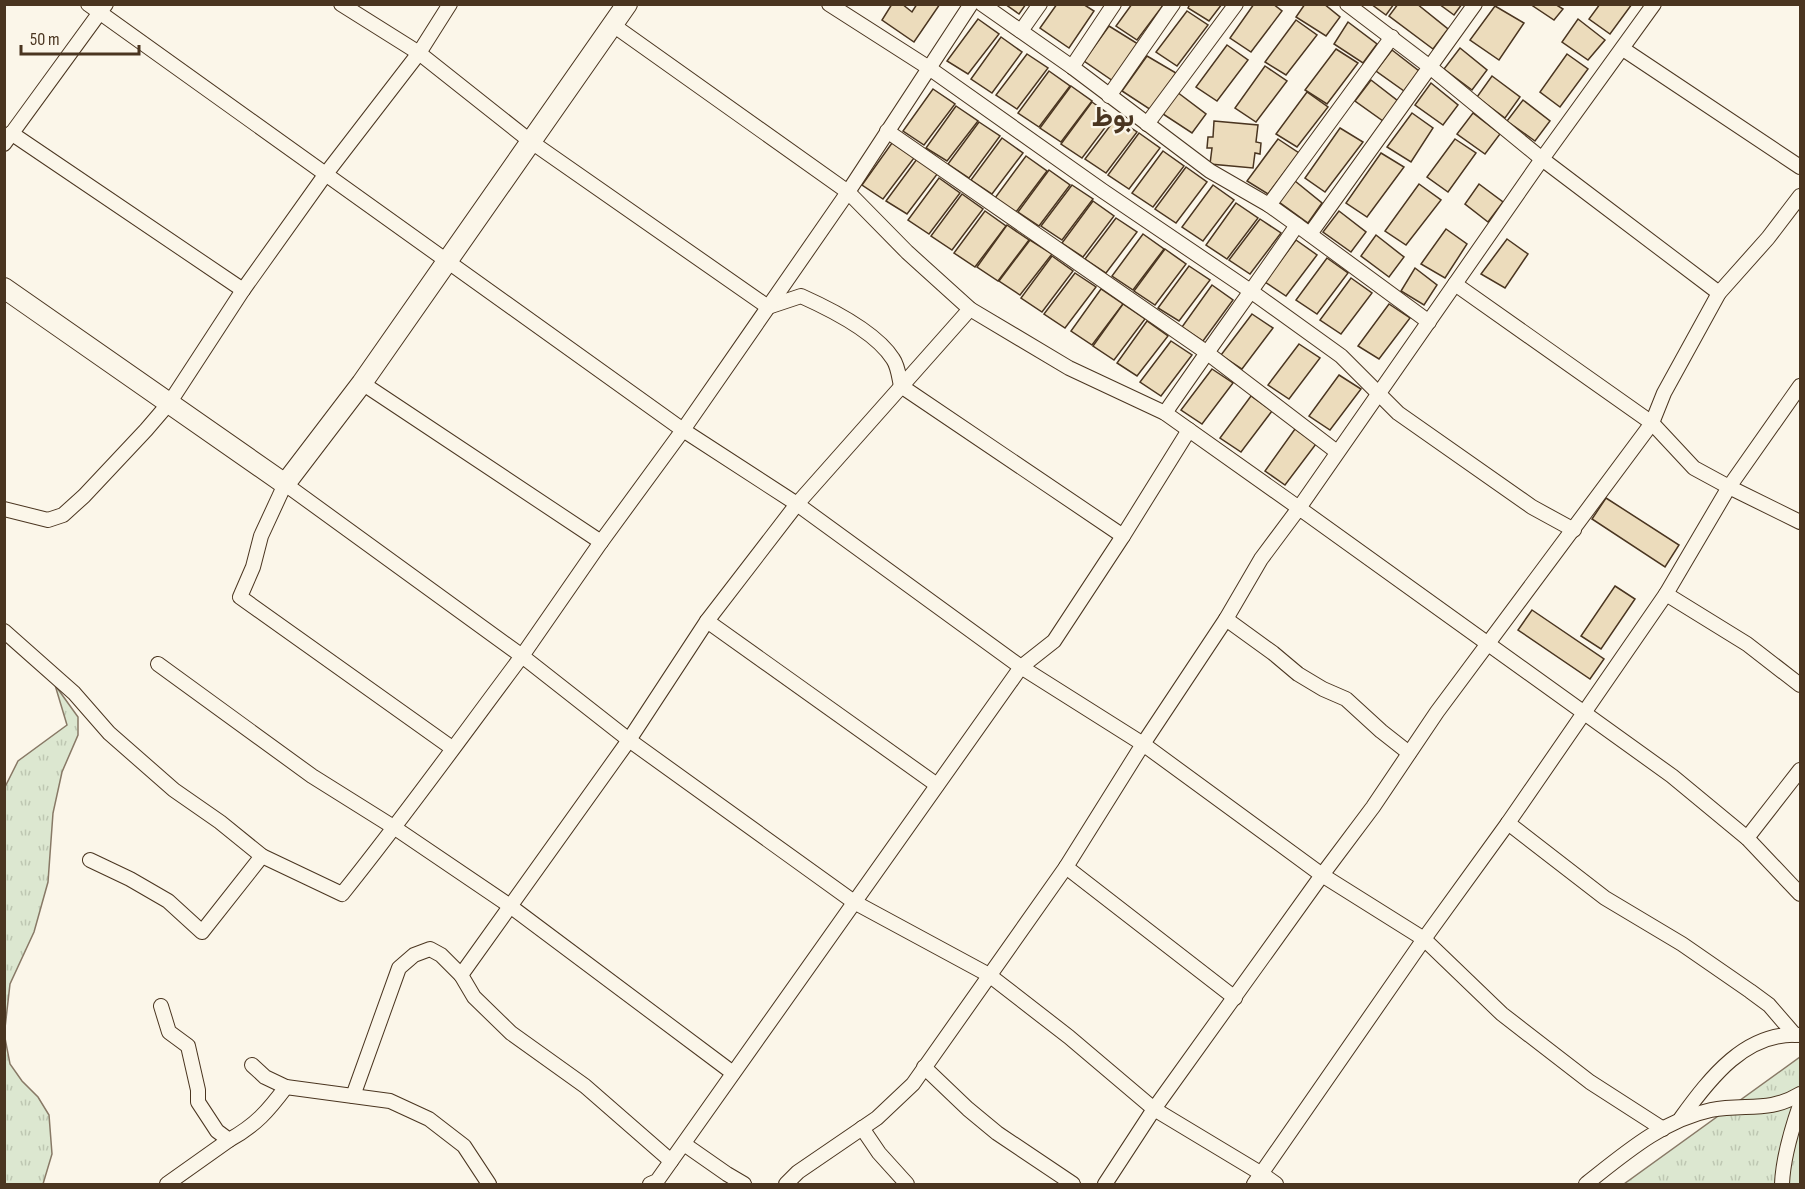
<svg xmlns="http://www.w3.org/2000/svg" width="1805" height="1189" viewBox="0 0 1805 1189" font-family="'Sofia Sans Condensed',Vazirmatn,sans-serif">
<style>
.grass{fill:url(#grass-tufts);stroke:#887966;stroke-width:1.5}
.building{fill:#ecdcbc;stroke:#4a3520;stroke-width:1.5}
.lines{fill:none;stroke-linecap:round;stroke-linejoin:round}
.street-casing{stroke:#4a3520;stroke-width:16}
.secondary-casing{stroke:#4a3520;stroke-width:22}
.street{stroke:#fbf6e9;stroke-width:14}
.secondary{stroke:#fbf6e9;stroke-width:20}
.labels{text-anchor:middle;stroke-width:4.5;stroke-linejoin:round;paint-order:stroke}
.town-label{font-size:28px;font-weight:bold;fill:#4a3520;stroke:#fbf6e9}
</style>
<defs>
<pattern id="grass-tufts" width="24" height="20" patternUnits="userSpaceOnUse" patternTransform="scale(1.5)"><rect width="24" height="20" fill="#dce7d0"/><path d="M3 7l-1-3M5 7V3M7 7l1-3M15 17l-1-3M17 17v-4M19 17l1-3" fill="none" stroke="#bec7b2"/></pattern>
</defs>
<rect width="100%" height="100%" fill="#fbf6e9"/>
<g class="grass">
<polygon points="55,685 78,717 78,735 62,772 53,813 48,882 34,932 10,984 5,1028 5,787 18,761 67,725"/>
<polygon points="4,1033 10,1064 22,1081 38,1097 49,1115 52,1154 43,1184 5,1184"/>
<polygon points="1800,1057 1800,1184 1624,1184"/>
</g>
<g class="building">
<polygon points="892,4 902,4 912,12 917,4 940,4 914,42 882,20"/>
<polygon points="1005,4 1026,4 1019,14"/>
<polygon points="1057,4 1083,4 1094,11 1069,48 1040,28"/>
<polygon points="1132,4 1164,4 1137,40 1116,26"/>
<polygon points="1190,4 1222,4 1209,21 1188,8"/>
<polygon points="1254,4 1273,4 1282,11 1251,52 1230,38"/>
<polygon points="1305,4 1324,4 1340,17 1326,36 1296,17"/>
<polygon points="1371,4 1394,4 1386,15"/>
<polygon points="1398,4 1417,4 1448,29 1433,49 1389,16"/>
<polygon points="1439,4 1462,4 1454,15"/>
<polygon points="1530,4 1555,4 1563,9 1554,20"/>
<polygon points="1600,4 1632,4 1610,34 1589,19"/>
<polygon points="1495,6 1524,23 1499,60 1470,40"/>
<polygon points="1187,11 1208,25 1177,66 1156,52"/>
<polygon points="978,19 999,34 968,74 947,61"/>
<polygon points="1578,19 1605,40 1588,60 1562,42"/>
<polygon points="1296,20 1317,35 1286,75 1265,62"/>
<polygon points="1348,22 1377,44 1363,63 1334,44"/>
<polygon points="1109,26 1138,44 1113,81 1084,61"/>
<polygon points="1001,37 1022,52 992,93 971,79"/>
<polygon points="1227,45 1248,60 1217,101 1196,87"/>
<polygon points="1460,48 1487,70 1472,90 1444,69"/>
<polygon points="1336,49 1358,63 1327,104 1305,90"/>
<polygon points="1392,50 1419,71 1404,91 1376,71"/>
<polygon points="1027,54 1048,68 1017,109 996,95"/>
<polygon points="1567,54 1588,69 1560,107 1540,92"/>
<polygon points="1147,56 1176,73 1151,110 1122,91"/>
<polygon points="1265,66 1287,81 1256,122 1235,108"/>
<polygon points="1049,71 1070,86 1039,127 1018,113"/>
<polygon points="1492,76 1520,97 1505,118 1477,97"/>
<polygon points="1371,80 1398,101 1383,121 1355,101"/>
<polygon points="1431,83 1458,105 1443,125 1415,105"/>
<polygon points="1071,86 1092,101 1061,142 1040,128"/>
<polygon points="933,89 955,104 924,145 903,131"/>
<polygon points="1177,92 1206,114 1192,133 1163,114"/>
<polygon points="1307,92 1328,107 1297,147 1276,134"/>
<polygon points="1523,100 1550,121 1535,141 1507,121"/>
<polygon points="1092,102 1113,117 1082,158 1061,144"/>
<polygon points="956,106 978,121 947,161 926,148"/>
<polygon points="1412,113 1433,128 1411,162 1387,147"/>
<polygon points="1473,113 1500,134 1485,154 1457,134"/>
<polygon points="1116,118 1137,132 1106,173 1085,159"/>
<polygon points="1214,121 1258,125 1256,142 1261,143 1260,154 1255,153 1253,168 1210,164 1212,148 1207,148 1208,137 1213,137"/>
<polygon points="979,122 1000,136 969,178 948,164"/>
<polygon points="1340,128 1363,142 1325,192 1305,178"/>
<polygon points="1139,133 1160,148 1129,189 1108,175"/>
<polygon points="1002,138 1023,153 992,194 971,180"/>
<polygon points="1278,139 1299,153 1268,194 1247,181"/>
<polygon points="1455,139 1476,153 1448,192 1427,177"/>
<polygon points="892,143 914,158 883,199 862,185"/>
<polygon points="1163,151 1184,166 1153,207 1132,193"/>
<polygon points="1381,153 1404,167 1367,217 1346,203"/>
<polygon points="1026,156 1047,171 1016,212 995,198"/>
<polygon points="917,159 938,173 907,214 886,201"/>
<polygon points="1186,167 1207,182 1176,223 1155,209"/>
<polygon points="1049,170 1070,185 1039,226 1018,212"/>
<polygon points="939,178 960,193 929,234 908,220"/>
<polygon points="1295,181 1322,203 1308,223 1279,202"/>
<polygon points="1419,184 1441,200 1406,245 1385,231"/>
<polygon points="1479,184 1503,202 1488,222 1465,204"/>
<polygon points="1072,185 1093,199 1062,240 1041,226"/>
<polygon points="1213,185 1234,200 1203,241 1182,227"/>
<polygon points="962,194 983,209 952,250 931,236"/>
<polygon points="1093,201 1114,216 1083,257 1062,243"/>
<polygon points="1236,203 1258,218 1227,259 1206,245"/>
<polygon points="985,211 1006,226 975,267 954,253"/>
<polygon points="1339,211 1366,232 1351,252 1323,232"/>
<polygon points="1116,218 1137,232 1106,273 1085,259"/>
<polygon points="1260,219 1281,233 1250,274 1229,260"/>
<polygon points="1007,225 1029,240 998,281 977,267"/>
<polygon points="1446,229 1467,244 1445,278 1421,264"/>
<polygon points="1143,234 1164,249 1133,290 1112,276"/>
<polygon points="1376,235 1404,257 1389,277 1361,256"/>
<polygon points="1507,239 1528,254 1505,288 1481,274"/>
<polygon points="1030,240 1052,254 1020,295 999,281"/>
<polygon points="1296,240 1317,255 1286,296 1265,282"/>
<polygon points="1165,249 1186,264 1155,305 1134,291"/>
<polygon points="1052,256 1073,271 1042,312 1021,298"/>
<polygon points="1327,258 1348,273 1317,314 1296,300"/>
<polygon points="1189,266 1210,280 1179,321 1158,308"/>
<polygon points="1415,268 1437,285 1424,305 1401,291"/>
<polygon points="1075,273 1096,287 1065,328 1044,314"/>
<polygon points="1351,278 1372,293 1341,334 1320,320"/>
<polygon points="1212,285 1233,300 1203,341 1182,327"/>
<polygon points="1101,289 1123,304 1092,345 1071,331"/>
<polygon points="1123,304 1145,319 1114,360 1093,346"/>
<polygon points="1389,304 1410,318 1379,359 1358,346"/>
<polygon points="1252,314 1273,328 1242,369 1221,355"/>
<polygon points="1147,321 1168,336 1137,376 1117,363"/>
<polygon points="1171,341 1192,355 1161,396 1140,382"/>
<polygon points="1299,344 1320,358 1289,399 1268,385"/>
<polygon points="1212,369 1233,383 1202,424 1181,410"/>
<polygon points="1339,375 1361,389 1330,430 1309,416"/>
<polygon points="1251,396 1272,411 1241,452 1220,438"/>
<polygon points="1295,429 1316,444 1285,485 1265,471"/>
<polygon points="1606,498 1679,545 1665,567 1592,519"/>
<polygon points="1615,586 1635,599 1601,649 1581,636"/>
<polygon points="1532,610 1604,659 1590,679 1518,630"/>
</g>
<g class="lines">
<g class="street-casing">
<g id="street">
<polyline points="88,4 683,430 797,504 1021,667 1143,744 1322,875 1424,939 1502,1014 1590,1082 1663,1129"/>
<path d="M 341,4 L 419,53 L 530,141 L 768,307 L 801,296 C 830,309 876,332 893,359 C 898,366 899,377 901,386 L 1123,536"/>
<polyline points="829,4 929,68 1103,191 1252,292 1341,356 1398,413 1532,507 1574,530"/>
<polyline points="982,4 1072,67 1210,171 1269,205 1297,225 1429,322"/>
<polyline points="1347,4 1430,67 1542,159 1719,293"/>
<polyline points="613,25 848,192 971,4"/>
<polyline points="1021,31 1040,4"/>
<polyline points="1623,49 1800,167"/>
<polyline points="1072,67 1114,4"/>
<polyline points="1109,96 1173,4"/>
<polyline points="1147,124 1236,4"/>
<polyline points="887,131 1206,352 1337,452"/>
<polyline points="11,133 243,290"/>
<polyline points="4,144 106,4"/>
<polyline points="1269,205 1392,37"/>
<polyline points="1310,234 1475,4"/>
<polyline points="1455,284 1652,423 1694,468 1729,487 1800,522"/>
<polyline points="362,383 601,542"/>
<path d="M 1165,413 C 1208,350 1254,288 1297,225"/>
<polyline points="4,509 48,520 63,515 84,496 146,430 170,402 243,290 325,175 419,53 450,4"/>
<polyline points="1666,594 1747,644 1800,685"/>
<polyline points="1226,619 1273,653 1298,674 1323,689 1346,699 1381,731 1409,753"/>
<polyline points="707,621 937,785"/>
<path d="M 4,631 L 74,693 L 109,733 L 174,790 L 220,822 L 262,856 L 342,894 C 404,817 462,736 522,656 L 629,740 L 854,902 L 989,975 L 1069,1037 L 1154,1109 L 1262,1174 L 1276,1184"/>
<polyline points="158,664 312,776 395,828 510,906 733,1073"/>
<polyline points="452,748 240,597 253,567 261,536 285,484 522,656 601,542 683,430 848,192 907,252 970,309 1069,368 1165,413 1299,508 1542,159 1654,4"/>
<polyline points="1508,823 1605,898 1682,944 1750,991 1769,1005 1795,1035"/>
<polyline points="1747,838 1800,770"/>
<polyline points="90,860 130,879 168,901 202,932 262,856"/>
<polyline points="1066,867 1235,998"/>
<path d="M 161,1006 L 169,1032 L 188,1046 L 198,1090 L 198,1102 L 217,1131 L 229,1140 C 256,1125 268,1111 286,1087"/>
<polyline points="252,1065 265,1077 286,1087 390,1101 429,1119 464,1146 489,1184"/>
<polyline points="924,1067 968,1109 997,1133 1073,1184"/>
<polyline points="353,1096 399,968 414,955 430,949 441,955 461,975"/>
<path d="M 1681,1118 C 1710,1078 1746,1031 1800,1035"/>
<polyline points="862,1128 879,1153 907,1184"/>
<polyline points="684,1144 727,1174 744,1184"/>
<polyline points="671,1161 585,1086 511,1033 474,997 461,975 629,740 707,621 797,504 970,309"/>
<polyline points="167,1184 229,1140"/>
<polyline points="650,1184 657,1181 1021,667 1054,641 1123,536 1189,430"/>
<polyline points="786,1184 798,1172 877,1118 913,1084 1066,867 1143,744 1226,619 1261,559 1299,508 1672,776 1747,838 1800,894"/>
<polyline points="1105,1184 1154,1109 1322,875 1373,807 1437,712 1652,423 1664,393 1719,293 1768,238 1800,196"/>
<polyline points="1254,1184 1424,939 1508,823 1666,594 1729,487 1800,386"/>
<path d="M 1586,1184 C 1624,1154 1663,1120 1711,1110 C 1745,1103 1769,1113 1800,1094"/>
<path d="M 1782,1184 C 1783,1158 1791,1131 1800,1105"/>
</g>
</g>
<g class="secondary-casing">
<polyline id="secondary" points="4,288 285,484 362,383 627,4"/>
</g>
<use href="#street" class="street"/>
<use href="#secondary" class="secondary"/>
</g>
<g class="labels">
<g class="town-label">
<text x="1113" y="126">بوط</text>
</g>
</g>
<rect width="1805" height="1189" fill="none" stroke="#4a3520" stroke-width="12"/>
<path d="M21 45v9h118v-9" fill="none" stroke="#4a3520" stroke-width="3"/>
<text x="30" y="45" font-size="18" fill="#4a3520" stroke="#fbf6e9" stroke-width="4.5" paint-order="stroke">50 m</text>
</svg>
